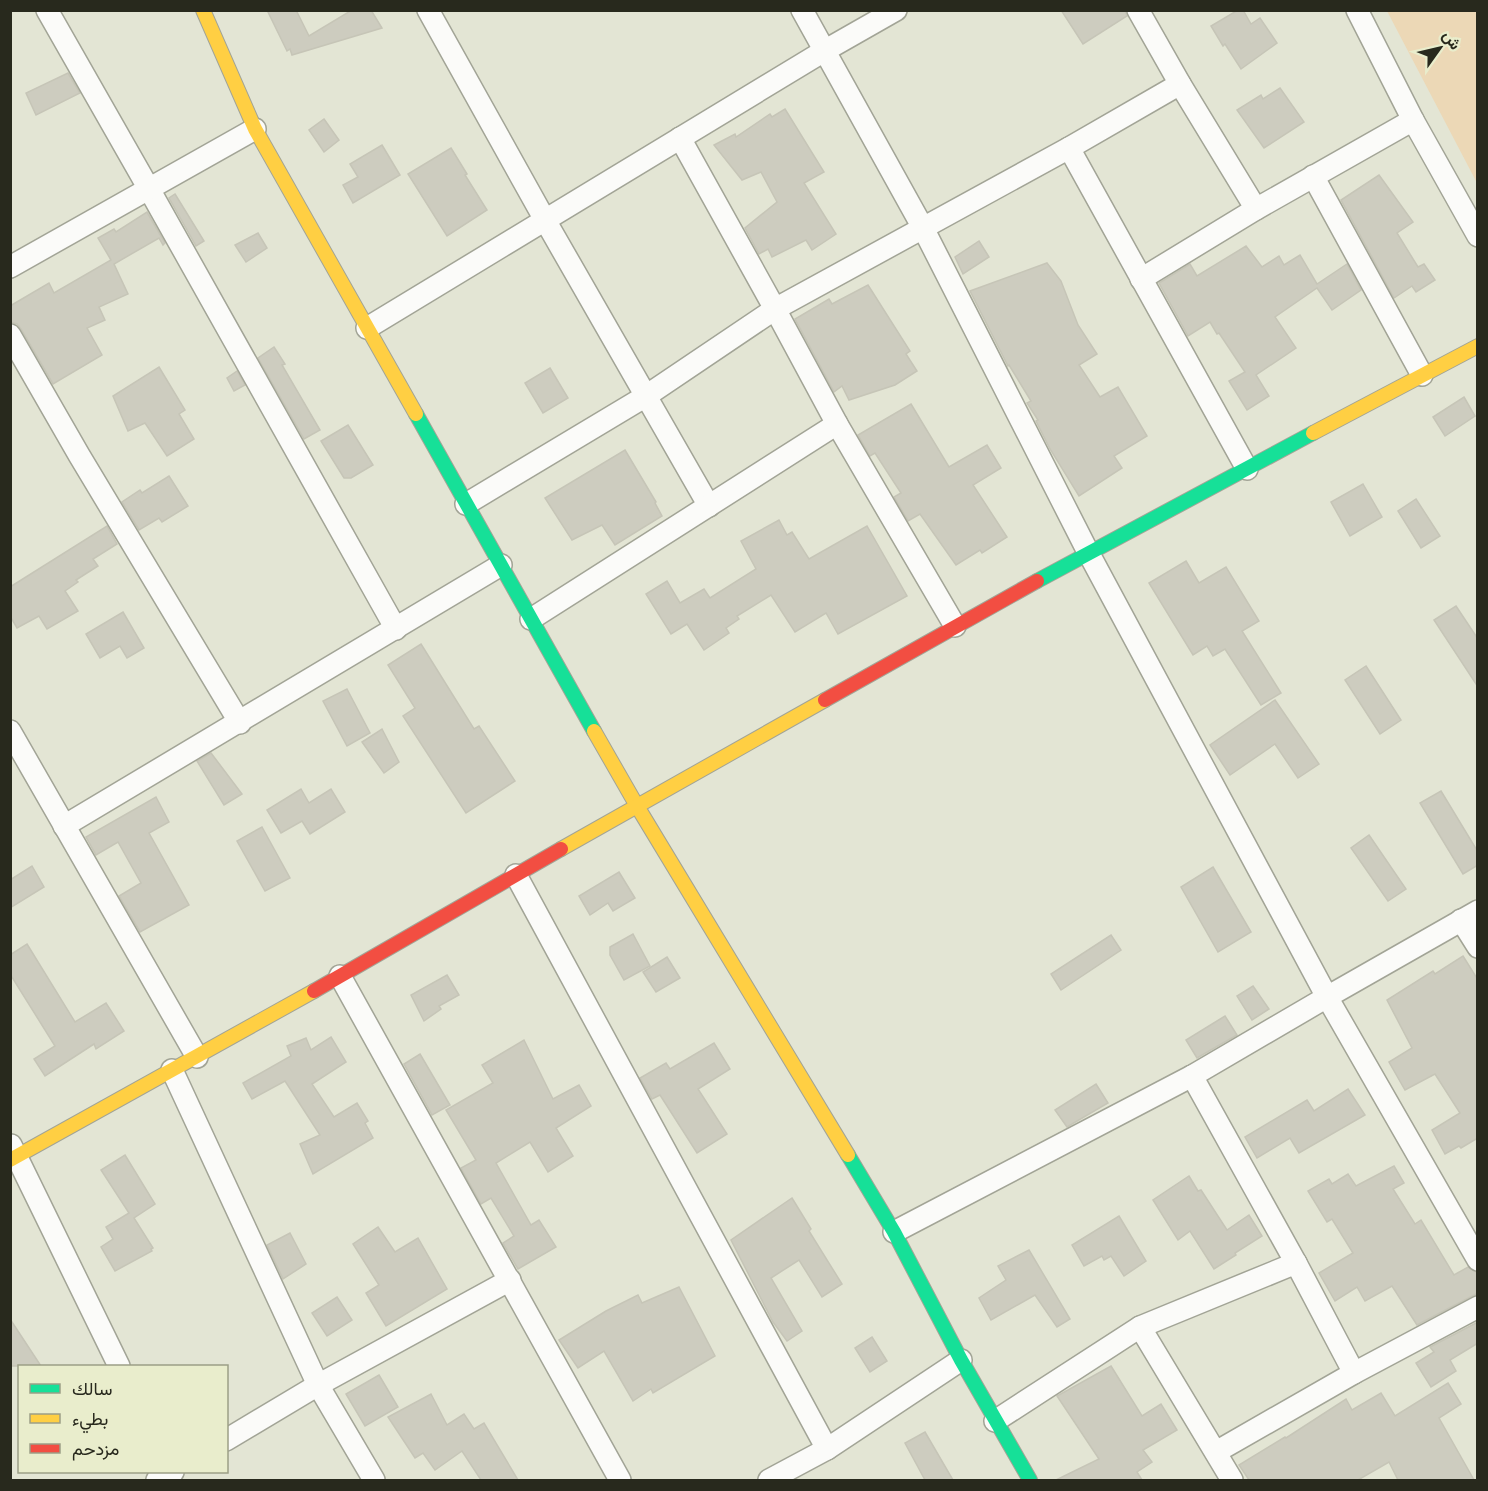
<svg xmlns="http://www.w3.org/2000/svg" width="1488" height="1491" viewBox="0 0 1488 1491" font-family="'Alegreya Sans',Vazirmatn,sans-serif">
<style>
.green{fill:#ecd8b6}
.building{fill:#cdccbf;stroke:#c6c5b7;stroke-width:1.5}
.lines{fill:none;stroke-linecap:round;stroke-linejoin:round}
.street-casing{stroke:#a2a496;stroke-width:24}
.fast-casing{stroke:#a2a496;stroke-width:16}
.slow-casing{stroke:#a2a496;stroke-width:16}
.jam-casing{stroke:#a2a496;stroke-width:16}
.street{stroke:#fbfbf9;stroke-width:21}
.fast{stroke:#16e098;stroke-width:14}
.slow{stroke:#ffcf43;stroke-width:14}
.jam{stroke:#f24e42;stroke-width:14}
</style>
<rect width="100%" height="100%" fill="#e3e5d4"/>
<polygon class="green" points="1387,11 1477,11 1477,183"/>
<g class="building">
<polygon points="267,10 296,10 309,36 352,10 371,10 382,28 292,55 290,49 287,51"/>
<polygon points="1061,10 1125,10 1127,16 1083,44"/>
<polygon points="1238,10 1243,10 1251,24 1260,18 1277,43 1241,69 1225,44 1223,46 1211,26"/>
<polygon points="68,73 80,93 36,115 26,93"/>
<polygon points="1280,88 1304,122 1264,148 1237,110 1261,95 1263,99"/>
<polygon points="785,109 824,172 804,183 836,234 812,250 806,240 772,257 768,249 759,254 745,228 777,202 761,172 742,180 714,145 735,134 736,137 770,114 772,117"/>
<polygon points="324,119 339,140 324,152 309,130"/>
<polygon points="382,145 400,175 353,203 343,185 358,177 350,164"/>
<polygon points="451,148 467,174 465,175 487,210 447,236 408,174"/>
<polygon points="1379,175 1413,222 1397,233 1418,267 1424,264 1435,280 1416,292 1412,286 1394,298 1341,200"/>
<polygon points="175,194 204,241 196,246 169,198"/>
<polygon points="147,212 165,243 163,245 159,238 114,264 128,294 99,307 105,320 87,328 102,355 53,384 21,329 17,324 10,322 10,306 49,283 54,293 111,260 98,238 114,229 116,232"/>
<polygon points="258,233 267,248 246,262 235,245"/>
<polygon points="979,241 989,257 963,274 955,257"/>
<polygon points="1246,246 1262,267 1279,256 1284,265 1300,255 1317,284 1347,264 1361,290 1332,310 1317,288 1275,317 1296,348 1256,375 1269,396 1247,410 1229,381 1245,372 1219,333 1217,334 1210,322 1188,336 1159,283 1190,264 1197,276"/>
<polygon points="1047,263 1061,281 1078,325 1097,354 1079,365 1100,397 1118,387 1147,436 1114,456 1122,468 1079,496 1050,449 1036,421 1038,420 1027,403 1031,401 1009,365 1008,366 970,291"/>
<polygon points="868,285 910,351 906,354 917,371 895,385 849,400 842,386 834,392 795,319 829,299 832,304"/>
<polygon points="274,347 285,364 282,365 320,430 304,439 258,358"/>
<polygon points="159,367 185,410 179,414 194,439 167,456 145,423 128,431 113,396"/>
<polygon points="550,368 568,398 543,413 525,383"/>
<polygon points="237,371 245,385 234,391 227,378"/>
<polygon points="1464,397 1475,416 1445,436 1433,417"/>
<polygon points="911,404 949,467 987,445 1001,468 973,485 1007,537 982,553 980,550 956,565 920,514 908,521 894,497 901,493 875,453 870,456 858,435"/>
<polygon points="348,425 373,465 351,478 344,478 321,441"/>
<polygon points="625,450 656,502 655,503 662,516 615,545 602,525 572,540 545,498"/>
<polygon points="169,476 188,506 162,522 159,518 139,530 122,502 140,490 142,493"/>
<polygon points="1363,484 1382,517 1350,536 1331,502"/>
<polygon points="1416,499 1440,536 1421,548 1398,511"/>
<polygon points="779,520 787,535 792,532 809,559 867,526 907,596 838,634 826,613 795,632 771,595 737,616 739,619 726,628 729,633 704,650 687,624 671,634 646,594 667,581 680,603 704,589 710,598 756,569 741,541"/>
<polygon points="107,526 117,544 93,559 98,566 76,580 78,582 65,591 78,611 47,629 39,616 17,628 10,616 10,587"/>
<polygon points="1186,561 1199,583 1226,567 1259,621 1242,631 1281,693 1261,705 1225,649 1213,656 1207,646 1193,655 1149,583"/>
<polygon points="1456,606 1478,639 1478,687 1434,620"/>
<polygon points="123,612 144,648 127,658 120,646 100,658 86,634"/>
<polygon points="421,644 474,729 479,726 515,781 466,813 403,716 415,708 388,665"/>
<polygon points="1366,666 1401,720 1380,734 1345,680"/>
<polygon points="347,689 370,733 347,746 323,701"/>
<polygon points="1275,700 1319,764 1298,778 1275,744 1230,775 1210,745"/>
<polygon points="382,729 399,762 384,773 362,742"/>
<polygon points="211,753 242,794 224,805 197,761"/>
<polygon points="301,789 309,803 331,789 345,812 310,834 302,821 281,833 267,810"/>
<polygon points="1441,791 1478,852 1478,865 1463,874 1420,803"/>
<polygon points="156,797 169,822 149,833 189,905 140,932 119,896 141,883 118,842 96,855 86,837"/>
<polygon points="262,827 290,878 265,891 237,841"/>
<polygon points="1369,835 1406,889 1388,901 1351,848"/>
<polygon points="32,866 44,887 10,908 10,880"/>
<polygon points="1213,867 1251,932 1218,952 1181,887"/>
<polygon points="619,872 635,898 613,911 608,903 590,915 579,896"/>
<polygon points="633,934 650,966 624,980 610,955 610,947"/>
<polygon points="1111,935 1121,950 1061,990 1051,974"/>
<polygon points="27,944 75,1022 106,1003 124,1031 96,1049 94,1044 45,1076 34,1059 55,1046 10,974 10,955"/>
<polygon points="1463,956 1478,980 1478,1141 1476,1139 1461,1148 1459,1146 1445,1154 1432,1130 1460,1113 1435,1074 1405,1090 1389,1062 1412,1048 1387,1000 1433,971 1435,974"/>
<polygon points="667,957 680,978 656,992 643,972"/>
<polygon points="447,975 459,995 439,1006 441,1009 424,1021 411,995"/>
<polygon points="1253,986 1269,1009 1252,1020 1237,996"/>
<polygon points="1225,1016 1237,1035 1197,1058 1186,1040"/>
<polygon points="331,1037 346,1062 312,1084 334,1117 357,1103 368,1121 365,1123 373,1138 313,1174 300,1144 320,1135 285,1081 252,1099 243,1083 291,1056 287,1046 306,1038 311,1050"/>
<polygon points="524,1040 553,1099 579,1085 591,1106 556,1128 573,1156 548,1172 530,1142 496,1163 531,1225 539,1220 556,1247 518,1269 503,1243 514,1236 491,1198 481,1204 461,1168 476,1160 446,1110 493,1083 482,1065"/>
<polygon points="714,1043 730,1069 698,1089 727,1134 697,1153 660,1095 652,1099 640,1078 666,1063 670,1069"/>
<polygon points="420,1054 450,1105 432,1115 404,1064"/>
<polygon points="1096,1084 1108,1103 1067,1127 1055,1110"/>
<polygon points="1348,1089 1365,1115 1299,1153 1290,1138 1257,1158 1245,1137 1307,1100 1314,1111"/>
<polygon points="125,1155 155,1204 134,1218 153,1248 151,1249 152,1251 115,1271 101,1247 113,1239 106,1227 129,1213 101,1170"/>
<polygon points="1394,1166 1404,1183 1393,1189 1415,1224 1421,1220 1454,1275 1468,1267 1478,1273 1478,1293 1417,1325 1392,1286 1365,1301 1357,1287 1335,1301 1319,1273 1353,1253 1332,1219 1327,1222 1308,1191 1329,1179 1332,1184 1348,1174 1356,1186"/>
<polygon points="1189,1176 1198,1191 1201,1190 1227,1230 1249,1215 1262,1236 1235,1253 1236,1255 1214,1269 1190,1231 1178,1240 1153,1200"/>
<polygon points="792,1198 811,1229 809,1231 842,1284 822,1297 799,1260 771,1278 802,1331 787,1341 773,1322 731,1240"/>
<polygon points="1119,1216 1146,1261 1124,1276 1111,1256 1104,1260 1102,1256 1084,1266 1072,1245"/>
<polygon points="378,1227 395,1252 418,1238 447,1289 386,1326 366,1293 379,1285 353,1244"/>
<polygon points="290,1233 306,1264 283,1279 267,1245"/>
<polygon points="1029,1250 1070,1319 1057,1327 1035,1295 991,1320 979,1298 1006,1280 998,1266"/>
<polygon points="679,1287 715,1356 653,1393 651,1389 633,1401 604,1351 578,1368 559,1340 606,1311 638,1295 642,1303"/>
<polygon points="337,1297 352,1320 327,1336 312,1313"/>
<polygon points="10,1319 41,1366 10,1366"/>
<polygon points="1476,1323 1478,1326 1478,1343 1450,1360 1456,1371 1431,1387 1416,1363 1434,1352 1430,1347"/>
<polygon points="872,1337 887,1361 870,1372 855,1348"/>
<polygon points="1111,1366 1142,1416 1161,1404 1177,1430 1143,1450 1152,1462 1137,1472 1142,1480 1056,1480 1099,1459 1057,1396"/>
<polygon points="379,1375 398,1407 365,1426 346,1394"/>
<polygon points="1448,1383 1461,1404 1439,1418 1474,1480 1398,1480 1389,1462 1358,1480 1249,1480 1239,1465 1285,1437 1286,1438 1346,1399 1352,1410 1381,1393 1395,1416"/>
<polygon points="431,1394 447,1425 464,1414 474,1429 484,1423 518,1480 481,1480 462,1451 435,1470 423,1453 415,1458 388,1417"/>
<polygon points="925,1432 953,1480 925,1480 905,1443"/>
</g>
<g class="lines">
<g class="street-casing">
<g id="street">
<polyline points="47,10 149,189 396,629"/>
<polyline points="428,10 545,220 709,506"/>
<polyline points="802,10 923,228 1088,552 1327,997 1478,911"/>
<polyline points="1138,10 1180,84 1256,209"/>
<polyline points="1357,10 1413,120 1478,236"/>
<polyline points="680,138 775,309 837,424 955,626"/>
<polyline points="1069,148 1247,469"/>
<polyline points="1313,176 1422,375"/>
<polyline points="10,267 255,129"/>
<polyline points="1141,279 1256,209 1413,120"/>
<polyline points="367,328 824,51 896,10"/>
<polyline points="10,335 79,455 240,723"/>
<polyline points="466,504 646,396 775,309 1069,148 1180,84"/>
<polyline points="531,619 837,424"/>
<polyline points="10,731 197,1057"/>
<polyline points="64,826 501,565"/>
<polyline points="516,875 827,1449"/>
<polyline points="1461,920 1478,947"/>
<polyline points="340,976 620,1480"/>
<polyline points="172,1070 318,1385 374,1480"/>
<polyline points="1192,1076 1296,1263 1354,1373"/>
<polyline points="11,1145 119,1366"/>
<polyline points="894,1232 1192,1076 1327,997 1478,1260"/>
<polyline points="1140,1327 1232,1480"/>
<polyline points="995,1421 1140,1327 1296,1263"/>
<polyline points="226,1440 318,1385 510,1280"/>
<polyline points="1216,1452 1354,1373 1478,1307"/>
<polyline points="157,1480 173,1472"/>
<polyline points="769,1480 827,1449 961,1360"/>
</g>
</g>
<g class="fast-casing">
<g id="fast">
<polyline points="416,414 594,731"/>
<polyline points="1037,581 1313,433"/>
<polyline points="848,1155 894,1232 961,1360 1030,1480"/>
</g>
</g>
<g class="slow-casing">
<g id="slow">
<polyline points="203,10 255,129 416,414"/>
<polyline points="1313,433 1478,346"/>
<polyline points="594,731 637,806 848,1155"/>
<polyline points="561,849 825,700"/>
<polyline points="10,1160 314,991"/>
</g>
</g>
<g class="jam-casing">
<g id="jam">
<polyline points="825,700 1037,581"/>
<polyline points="314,991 561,849"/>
</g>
</g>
<use href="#street" class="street"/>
<use href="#fast" class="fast"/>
<use href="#slow" class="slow"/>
<use href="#jam" class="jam"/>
</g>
<rect width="1488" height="1491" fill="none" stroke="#28291d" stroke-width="24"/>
<rect x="18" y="1365" width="210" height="108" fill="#e9edcc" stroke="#9c9f86" stroke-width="1.5"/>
<rect x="30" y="1384" width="30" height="9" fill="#16e098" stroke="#9c9f86" stroke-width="1.5"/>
<text x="72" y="1395" font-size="18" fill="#28291d">سالك</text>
<rect x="30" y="1414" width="30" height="9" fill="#ffcf43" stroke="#9c9f86" stroke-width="1.5"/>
<text x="72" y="1425" font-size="18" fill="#28291d">بطيء</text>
<rect x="30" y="1444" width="30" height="9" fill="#f24e42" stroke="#9c9f86" stroke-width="1.5"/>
<text x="72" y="1455" font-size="18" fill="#28291d">مزدحم</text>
<g transform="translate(1440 48) rotate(56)" stroke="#e9edcc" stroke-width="4.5" paint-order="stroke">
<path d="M0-4.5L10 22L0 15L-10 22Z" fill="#28291d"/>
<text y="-9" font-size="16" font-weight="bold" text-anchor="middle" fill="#28291d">ش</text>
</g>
</svg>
